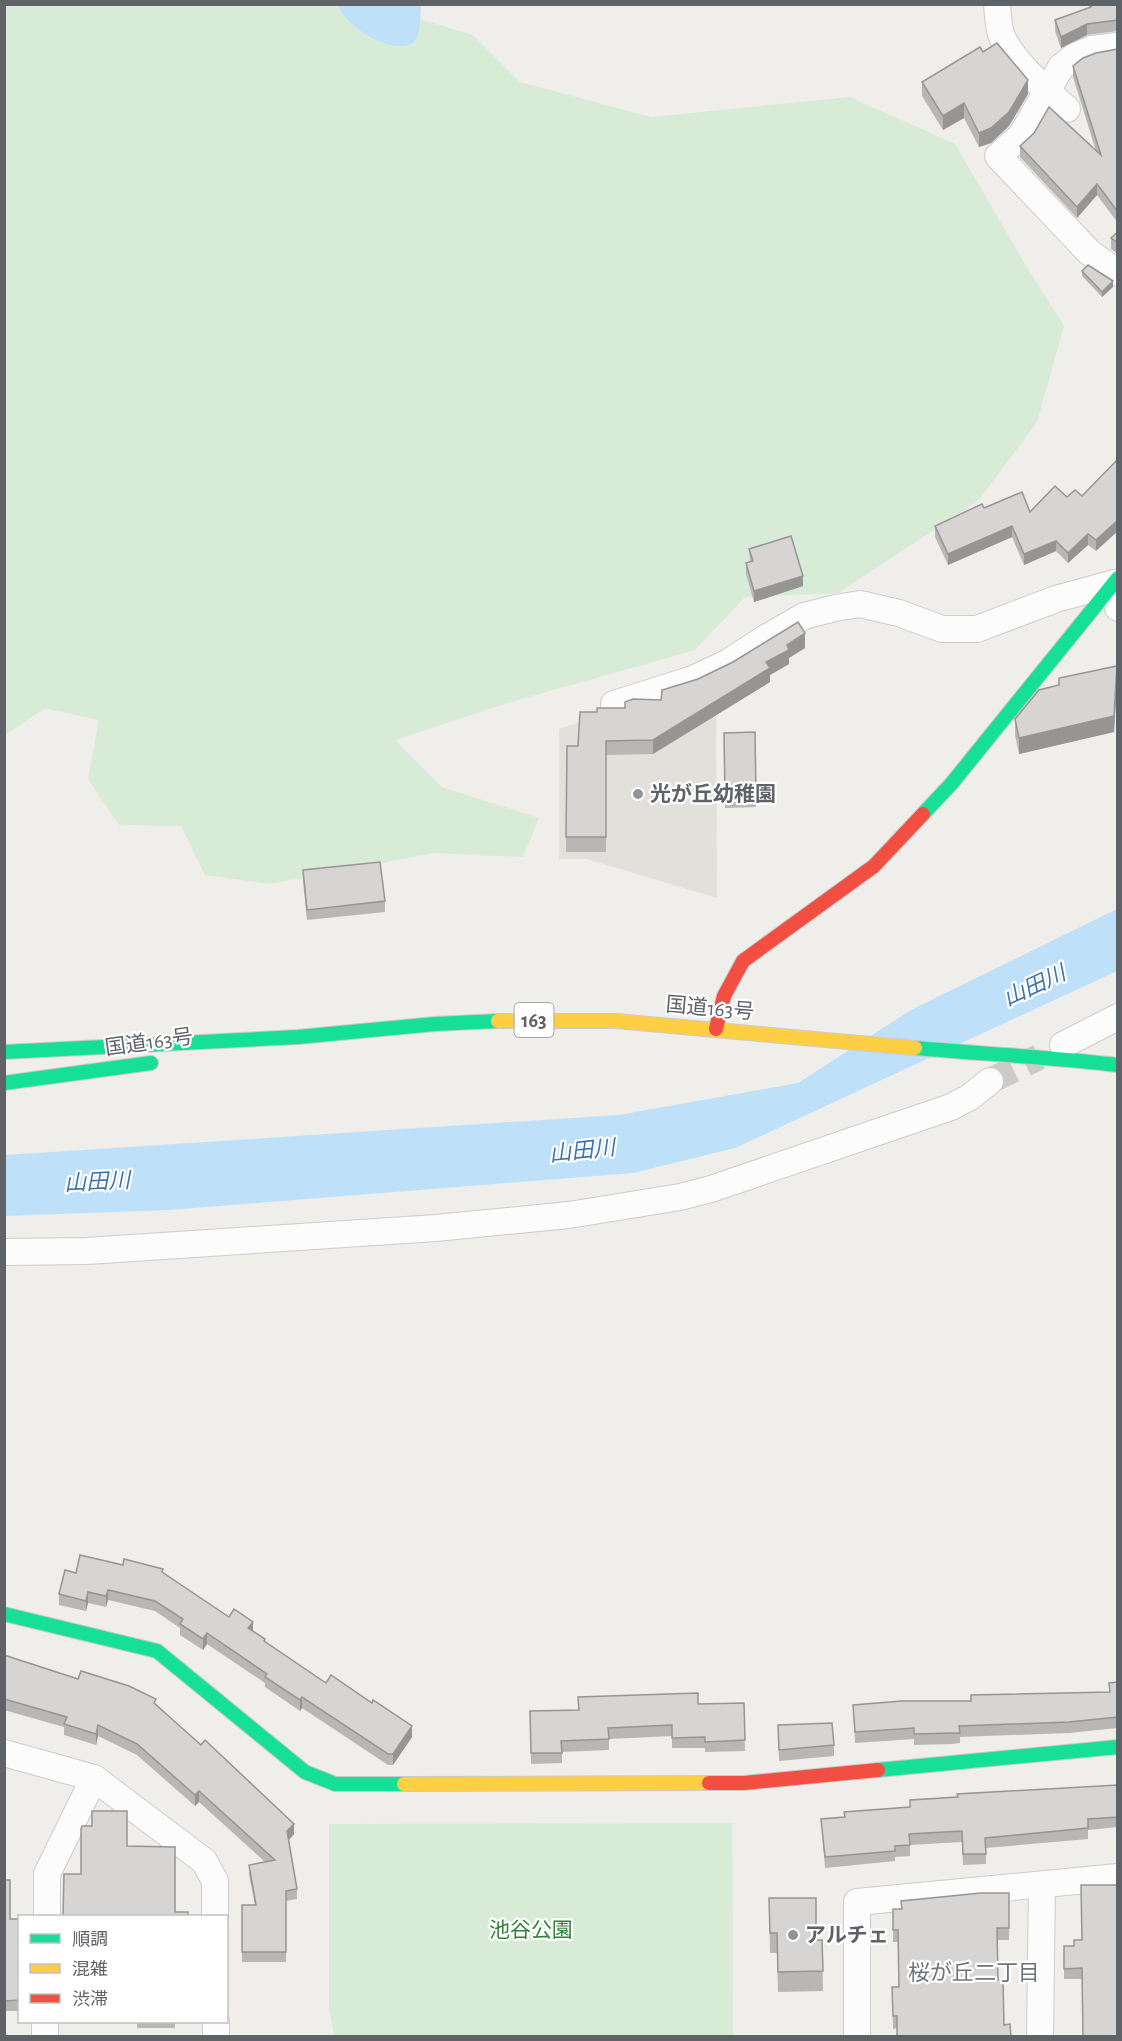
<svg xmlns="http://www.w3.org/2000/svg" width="1122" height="2041" viewBox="0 0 1122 2041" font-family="'Alegreya Sans','Noto Sans JP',sans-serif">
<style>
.education{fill:#e2e0da}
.green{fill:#d8ebd6}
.water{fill:#bfe0f9}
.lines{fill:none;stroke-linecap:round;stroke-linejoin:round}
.street-tunnel{stroke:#cbcbca;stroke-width:26;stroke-dasharray:26 13;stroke-linecap:butt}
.street-casing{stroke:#cbcccc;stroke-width:28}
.fast-casing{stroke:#cacacb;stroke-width:16}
.slow-casing{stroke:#cacacb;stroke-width:16}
.jam-casing{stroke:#cacacb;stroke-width:16}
.street{stroke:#fdfcfc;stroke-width:26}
.fast{stroke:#16e098;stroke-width:14}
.slow{stroke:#ffcf43;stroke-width:14}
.jam{stroke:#f24e42;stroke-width:14}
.wall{fill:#b8b7b5}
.shaded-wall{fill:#969594}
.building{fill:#d6d5d3;stroke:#969594;stroke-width:1.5}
.poi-dot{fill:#919496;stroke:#fff;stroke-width:2}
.labels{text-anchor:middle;stroke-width:4.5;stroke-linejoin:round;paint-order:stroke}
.shield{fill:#fff;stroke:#8f9295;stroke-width:1.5}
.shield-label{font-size:20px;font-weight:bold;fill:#5f6368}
.poi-label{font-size:21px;font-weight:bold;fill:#5f6368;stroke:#fff;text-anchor:start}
.street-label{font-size:21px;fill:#5f6368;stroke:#fff}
.park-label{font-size:21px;fill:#348238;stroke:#fff}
.water-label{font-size:22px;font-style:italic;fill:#4174aa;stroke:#fff}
.neighbourhood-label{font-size:22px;fill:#70757a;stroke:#fff}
</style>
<rect width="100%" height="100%" fill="#efeeea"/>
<polygon class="education" points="705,681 716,689 717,898 587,859 559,859 559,729"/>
<g class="green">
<polygon points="5,5 372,5 473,35 520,82 651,117 850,97 955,144 1025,264 1064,326 1037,422 978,501 838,593 745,597 695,650 511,702 395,740 442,787 539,818 523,857 434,853 270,884 205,875 181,826 119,825 88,779 99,720 45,708 5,735"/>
<polygon points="732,1823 733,2036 334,2036 329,2008 329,1824"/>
</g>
<g class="water">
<path d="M 338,5 L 421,5 C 420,14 421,33 415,41 C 412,45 407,45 402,46 C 379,47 347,26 338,5 Z"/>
<polygon points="1117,909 1117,971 735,1148 633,1173 169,1210 5,1216 5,1155 619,1115 798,1083 911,1010"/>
</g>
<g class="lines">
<polyline class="street-tunnel" points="990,1081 1039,1057"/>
<g class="street-casing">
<g id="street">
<path d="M 997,4 C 998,15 998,27 1002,37 C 1014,63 1046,90 1067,109"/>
<polyline points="1118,46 1092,49 1075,56 1061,67 1021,136 998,156 1089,252 1118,273"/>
<polyline points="614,704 693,679 727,663 764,639 804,616 835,608 860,604 899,613 942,629 977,629 1056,599 1114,583 1118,608"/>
<polyline points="1063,1045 1118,1017"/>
<polyline points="4,1252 87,1251 436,1228 569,1215 680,1197 711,1189 951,1107 970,1097 990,1081"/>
<polyline points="4,1753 94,1778 204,1861 215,1881 215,1916"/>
<polyline points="47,1916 47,1874 94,1778"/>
<polyline points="216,2022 216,2036"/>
<polyline points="45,2036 45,2022"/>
<polyline points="857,2036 857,1902 1118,1877"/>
<polyline points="1040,2036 1042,1885"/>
</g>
</g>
<g class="fast-casing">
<g id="fast">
<polyline points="923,814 952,783 1118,578"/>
<path d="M 915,1048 C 983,1054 1051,1057 1118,1065"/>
<polyline points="4,1052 298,1037 435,1024 498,1021"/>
<polyline points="4,1083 151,1063"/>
<polyline points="4,1614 157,1651 305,1772 335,1784 404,1784"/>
<polyline points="878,1770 1118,1747"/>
</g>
</g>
<g class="slow-casing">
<g id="slow">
<polyline points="498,1021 616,1021 915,1048"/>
<polyline points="404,1784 709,1783"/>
</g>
</g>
<g class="jam-casing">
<g id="jam">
<polyline points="716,1029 724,996 743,961 874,866 923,814"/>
<polyline points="709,1783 744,1783 878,1770"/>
</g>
</g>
<use href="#street" class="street"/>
<use href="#fast" class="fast"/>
<use href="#slow" class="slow"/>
<use href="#jam" class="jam"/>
</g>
<g class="wall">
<polygon points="1088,4 1118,4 1118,31 1087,35 1061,48 1055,31 1055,20 1089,8"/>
<polygon points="1118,49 1118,223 1097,195 1077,218 1020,157 1020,146 1096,151 1073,77 1073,66"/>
<polygon points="983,52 1028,94 1009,126 991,143 979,147 964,118 943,130 922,96 922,82"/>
<polygon points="1118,232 1118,254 1111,249 1111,238"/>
<polygon points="1082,271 1113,287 1102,297 1082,276"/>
<polygon points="1118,459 1096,551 1088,545 1068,563 1056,551 1024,565 1012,537 948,565 935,537 935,526 984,508 1030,512 1067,497 1082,496"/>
<polygon points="749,549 803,586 754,602 746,574 746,563 750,562"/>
<polygon points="805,648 789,658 789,664 770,675 770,682 653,754 606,755 606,852 566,852 567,746 578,746 597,712 625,708 661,700 698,679"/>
<polygon points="1117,682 1114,732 1019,754 1015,735 1015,719"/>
<polygon points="755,732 756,807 725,808 724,733"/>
<polygon points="303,870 385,901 385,912 307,920 303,881"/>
<polygon points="123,1565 163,1573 229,1617 253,1631 265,1641 326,1683 412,1737 393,1765 388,1765 302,1708 300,1711 265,1687 265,1683 207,1644 203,1650 180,1635 180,1628 155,1611 108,1600 106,1607 88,1603 86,1611 59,1605 59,1594 76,1573"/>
<polygon points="4,1655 156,1704 294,1834 289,1840 297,1889 297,1899 286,1901 286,1962 242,1962 242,1905 255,1905 249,1875 249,1865 265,1862 199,1802 195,1806 137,1755 98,1736 96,1745 64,1735 64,1727 4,1710"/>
<polygon points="1118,1682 1118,1728 1069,1733 960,1737 960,1743 952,1744 914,1745 914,1739 855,1743 853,1705 971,1701 1109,1692 1109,1683"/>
<polygon points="744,1703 745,1751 705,1752 705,1748 672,1748 672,1736 609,1739 609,1750 562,1752 562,1763 531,1764 530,1711 578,1710"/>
<polygon points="778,1725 834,1745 834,1756 779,1761"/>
<polygon points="1118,1785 1118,1827 1088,1830 1088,1839 986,1848 986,1864 963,1865 962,1842 910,1845 910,1856 895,1857 895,1861 825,1868 821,1819 844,1817 910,1807 910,1800"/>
<polygon points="4,1880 19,1993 19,2011 4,2011"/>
<polygon points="1118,1885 1082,1979 1064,1979 1064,1946 1074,1946 1082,1940"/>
<polygon points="1009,1893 1009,1940 997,1940 897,2028 893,2029 892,1987 899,1987 898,1942 893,1942 893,1909 901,1909"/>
<polygon points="769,1898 816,1940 822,1940 823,1991 778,1992 777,1953 770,1953"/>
<rect x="137" y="2022" width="38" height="6"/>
</g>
<g class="shaded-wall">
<polygon points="1087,24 1087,35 1061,48 1061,37"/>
<polygon points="1028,80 1028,94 1009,126 991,143 979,147 979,133"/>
<polygon points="964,103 964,118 943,130 943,116"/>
<polygon points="1097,184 1097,195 1077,218 1077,207"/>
<polygon points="1113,281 1113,287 1102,297 1102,292"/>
<polygon points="1118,520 1118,531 1096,551 1096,540"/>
<polygon points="1012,526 1012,537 948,565 948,554"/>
<polygon points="1088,534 1088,545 1068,563 1068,553"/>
<polygon points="1056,541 1056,551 1024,565 1024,554"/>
<polygon points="803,576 803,586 754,602 754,591"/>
<polygon points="805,633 805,648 789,658 789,664 770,675 770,682 653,754 653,740 766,662 787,645"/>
<polygon points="1117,666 1117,682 1114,732 1019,754 1019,738"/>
<polygon points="108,1590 108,1600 106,1607 106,1596"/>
<polygon points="88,1592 88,1603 86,1611 86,1601"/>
<polygon points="253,1622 253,1632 248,1628"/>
<polygon points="207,1633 207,1644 203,1650 203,1639"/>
<polygon points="302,1697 302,1708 300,1711 300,1700"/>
<polygon points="98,1725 98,1736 96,1745 96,1734"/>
<polygon points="412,1726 412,1737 393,1765 393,1754"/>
<polygon points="199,1791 199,1802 195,1806 195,1795"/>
<polygon points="294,1824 294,1834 287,1842 287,1831"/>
</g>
<g class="building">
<polygon points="1091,4 1118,4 1118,20 1087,24 1061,37 1055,20 1091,7"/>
<polygon points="997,43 1028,80 1009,112 991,128 979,133 964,103 943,116 922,82 980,47 983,52"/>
<polygon points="1118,49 1118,212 1097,184 1077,207 1020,146 1034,133 1049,107 1101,155 1073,66 1083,58 1096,53"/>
<polygon points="1118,232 1118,243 1111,238"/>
<polygon points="1088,265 1113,281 1102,292 1082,271"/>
<polygon points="1118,459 1118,520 1096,540 1088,534 1068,553 1056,541 1024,554 1012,526 948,554 935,526 982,504 984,508 1022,492 1030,512 1055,486 1067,497 1075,490 1082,496"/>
<polygon points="791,536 803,576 754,591 746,563 753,561 749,549"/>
<polygon points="798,622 805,633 787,645 789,650 766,662 770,668 653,740 606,741 606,837 566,837 567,746 578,746 580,712 597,712 597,708 625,708 625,702 633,699 661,700 662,690 698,679 733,662"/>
<polygon points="1117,666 1114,716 1019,738 1015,719 1039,690 1059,685 1059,678"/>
<polygon points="755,732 756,796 725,797 724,733"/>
<polygon points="380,862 385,901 307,910 303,870"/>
<polygon points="80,1555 123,1565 124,1559 163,1569 162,1572 229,1617 234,1609 253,1622 248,1628 265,1639 264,1641 326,1683 331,1675 372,1703 373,1700 412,1726 393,1754 388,1754 302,1697 300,1700 265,1677 267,1674 207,1633 203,1639 180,1624 183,1619 155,1601 108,1590 106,1596 88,1592 86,1601 59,1594 65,1570 76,1573"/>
<polygon points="4,1655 78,1679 81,1671 129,1686 156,1699 154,1703 201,1745 205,1740 294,1824 287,1831 297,1889 286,1891 286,1952 242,1952 242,1905 256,1905 249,1865 275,1860 199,1791 195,1795 137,1744 98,1725 96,1734 64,1724 67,1717 4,1699"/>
<polygon points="1118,1682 1118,1717 1069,1722 959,1726 960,1733 952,1733 914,1734 914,1728 855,1732 853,1705 902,1701 971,1701 971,1695 1110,1692 1109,1683"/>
<polygon points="698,1693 698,1704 744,1703 745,1740 705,1742 705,1737 672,1738 672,1725 608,1728 609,1739 561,1741 562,1753 531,1753 530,1711 579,1710 578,1697"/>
<polygon points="832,1723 834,1745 779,1750 778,1725"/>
<polygon points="1118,1785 1118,1817 1088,1819 1088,1828 985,1838 986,1854 963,1854 962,1831 909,1834 910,1845 895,1846 895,1851 825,1857 821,1819 845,1817 844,1812 910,1807 910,1800 958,1797 957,1794"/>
<polygon points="92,1811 127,1811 127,1846 175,1847 175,1912 188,1912 188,1917 63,1917 64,1874 81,1874 81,1829 82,1826 92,1826"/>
<polygon points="4,1880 10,1880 10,1919 20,1919 19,2000 4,2001"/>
<polygon points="1081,1885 1118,1885 1118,2037 1083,2037 1082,1968 1064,1969 1064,1946 1074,1946 1074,1940 1082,1940"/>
<polygon points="981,1893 1009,1893 1009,1928 997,1928 998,1980 1003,1980 1004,2025 1010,2024 1011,2037 897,2037 897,2016 893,2016 892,1987 899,1987 898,1930 893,1930 893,1909 902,1909 901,1901"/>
<polygon points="769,1898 816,1898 816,1940 822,1940 823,1971 778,1972 777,1933 770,1933"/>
<polygon points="827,2036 827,2037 788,2037"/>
</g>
<g class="poi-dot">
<circle cx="638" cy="794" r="6"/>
<circle cx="793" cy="1935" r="6"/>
</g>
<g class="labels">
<rect class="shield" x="514.5" y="1003" width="39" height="34" rx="4.5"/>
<g class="shield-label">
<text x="534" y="1027">163</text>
</g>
<g class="poi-label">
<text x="650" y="801">光が丘幼稚園</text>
<text x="805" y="1942">アルチェ</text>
</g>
<g class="street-label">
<text transform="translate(710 1008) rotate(5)" y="7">国道163号</text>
<text transform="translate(149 1042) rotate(-8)" y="7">国道163号</text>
</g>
<g class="park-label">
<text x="531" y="1937">池谷公園</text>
</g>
<g class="water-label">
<text transform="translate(1034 985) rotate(-25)" y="8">山田川</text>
<text transform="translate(582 1150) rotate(-6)" y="8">山田川</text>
<text transform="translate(97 1181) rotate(-3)" y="8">山田川</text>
</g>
<g class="neighbourhood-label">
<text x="974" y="1980">桜が丘二丁目</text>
</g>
</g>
<rect width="1122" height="2041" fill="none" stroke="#5f6368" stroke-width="12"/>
<rect x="18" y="1915" width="210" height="108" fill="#ffffff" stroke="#bfc1c3" stroke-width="1.5"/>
<rect x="30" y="1934" width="30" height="9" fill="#16e098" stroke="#bfc1c3" stroke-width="1.5"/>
<text x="72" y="1945" font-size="18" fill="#5f6368">順調</text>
<rect x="30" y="1964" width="30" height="9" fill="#ffcf43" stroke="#bfc1c3" stroke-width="1.5"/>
<text x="72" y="1975" font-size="18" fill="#5f6368">混雑</text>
<rect x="30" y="1994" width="30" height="9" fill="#f24e42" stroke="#bfc1c3" stroke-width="1.5"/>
<text x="72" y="2005" font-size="18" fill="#5f6368">渋滞</text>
</svg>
